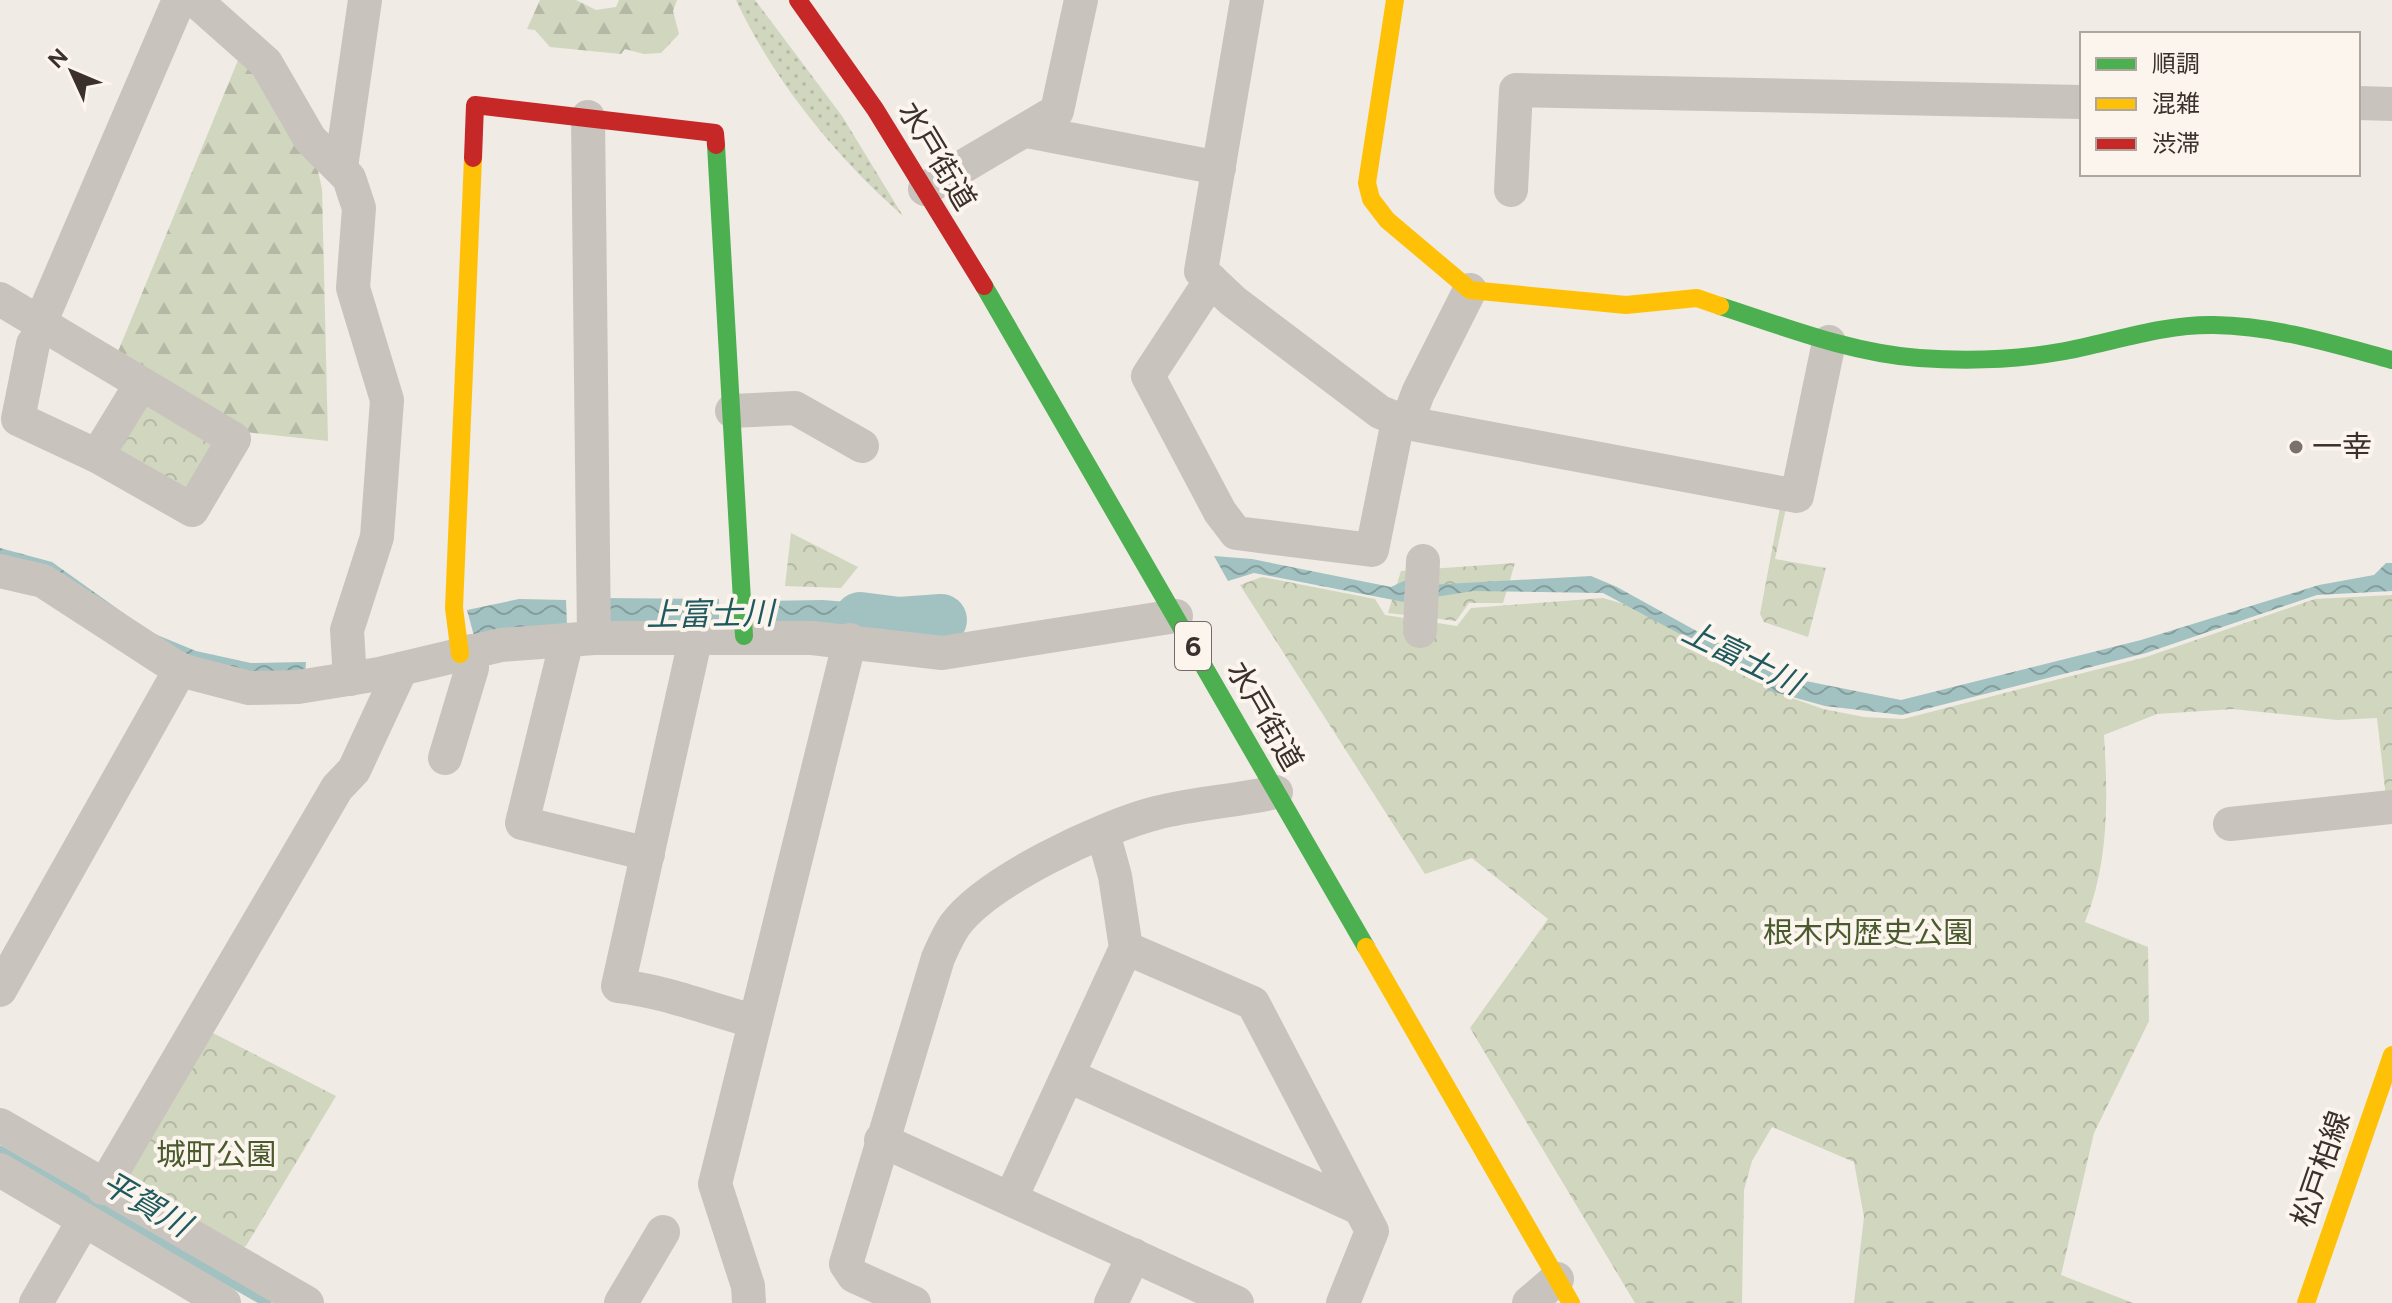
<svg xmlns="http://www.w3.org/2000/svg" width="2392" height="1303" viewBox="0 0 2392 1303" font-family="Figtree,'Noto Sans JP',sans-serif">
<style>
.grass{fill:url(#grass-dots)}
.forest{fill:url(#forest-firs)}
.park{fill:url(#park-crowns)}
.water{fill:url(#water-waves)}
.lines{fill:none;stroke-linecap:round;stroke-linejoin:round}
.stream{stroke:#a1c2c1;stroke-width:9}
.river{stroke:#a1c2c1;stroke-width:52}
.street{stroke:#c9c3be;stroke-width:34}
.fast{stroke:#4caf50;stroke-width:18}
.slow{stroke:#ffc107;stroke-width:18}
.jam{stroke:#c62828;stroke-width:18}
.poi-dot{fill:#7a716c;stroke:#fbf5ee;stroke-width:3}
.labels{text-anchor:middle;stroke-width:8;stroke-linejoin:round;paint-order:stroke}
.shield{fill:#fbf5ee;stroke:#756b66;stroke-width:2}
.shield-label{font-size:28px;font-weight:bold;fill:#3b302b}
.street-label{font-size:30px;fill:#3b302b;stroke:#fbf5ee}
.poi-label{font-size:30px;fill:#3b302b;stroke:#fbf5ee;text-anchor:start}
.park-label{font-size:30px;fill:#4a5a2e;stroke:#fbf5ee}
.water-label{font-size:32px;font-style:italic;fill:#1f5a5e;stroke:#fbf5ee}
</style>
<defs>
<pattern id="grass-dots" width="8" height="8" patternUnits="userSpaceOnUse" patternTransform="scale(2)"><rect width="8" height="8" fill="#d1d6bf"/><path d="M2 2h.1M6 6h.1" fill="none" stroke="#b4b8a4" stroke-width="1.8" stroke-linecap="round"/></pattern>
<pattern id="forest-firs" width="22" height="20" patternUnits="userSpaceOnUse" patternTransform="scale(2)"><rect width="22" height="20" fill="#d1d6bf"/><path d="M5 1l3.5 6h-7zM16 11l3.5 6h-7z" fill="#b4b8a4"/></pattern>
<pattern id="park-crowns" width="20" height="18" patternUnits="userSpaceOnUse" patternTransform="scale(2)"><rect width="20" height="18" fill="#d1d6bf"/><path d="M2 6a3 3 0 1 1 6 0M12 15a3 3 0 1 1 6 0" fill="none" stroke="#b4b8a4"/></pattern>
<pattern id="water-waves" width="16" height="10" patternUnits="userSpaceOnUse" patternTransform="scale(2)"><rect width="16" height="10" fill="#a1c2c1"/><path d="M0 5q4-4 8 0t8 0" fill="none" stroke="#849e9d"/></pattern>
</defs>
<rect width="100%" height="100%" fill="#f0ebe5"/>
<path class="grass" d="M 736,0 L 755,0 L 842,116 L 903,216 C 836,157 774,81 736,0 Z"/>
<g class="forest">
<polygon points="540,0 576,0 596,10 616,7 619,0 677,0 673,11 679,34 661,53 644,54 625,49 621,54 550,47 535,30 527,29"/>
<polygon points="241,53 316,162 322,189 328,441 245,432 117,354"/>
</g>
<g class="park">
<polygon points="142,402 217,441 189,496 115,448"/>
<polygon points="1780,507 1786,508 1775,559 1826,568 1808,637 1764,622 1760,614"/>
<polygon points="791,533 858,567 841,588 785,586"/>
<polygon points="1515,563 1503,603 1469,603 1456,621 1388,613 1401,571"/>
<path d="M 1262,577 L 1375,599 L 1385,615 L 1457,626 L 1471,608 L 1603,598 L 1638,608 L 1693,636 L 1792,698 L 1823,709 L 1864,717 L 1903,719 L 2146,657 L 2315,599 L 2392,595 L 2392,797 L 2386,797 L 2377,718 L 2337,720 L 2233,709 L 2157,714 L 2104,735 C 2108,799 2109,862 2085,922 L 2148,947 L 2149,1021 L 2094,1133 L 2061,1275 L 2133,1303 L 1854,1303 L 1864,1217 L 1854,1162 L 1772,1127 L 1752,1161 L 1744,1190 L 1742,1303 L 1635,1303 L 1470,1028 L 1548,919 L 1472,858 L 1425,874 L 1240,585 Z"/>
<polygon points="207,1030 336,1096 246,1246 231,1251 119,1175"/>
</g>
<g class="water">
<polygon points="0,548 52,562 150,632 196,651 251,663 306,662 305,676 217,669 0,560"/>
<polygon points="1214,556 1252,559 1391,587 1406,580 1404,602 1254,573 1228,581"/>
<polygon points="2386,563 2392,563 2392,591 2317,595 2146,653 1902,715 1825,706 1771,691 1697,643 1603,593 1473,591 1429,598 1429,585 1591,576 1617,587 1776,675 1901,700 2141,640 2319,585 2374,575"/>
<polygon points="600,598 719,599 719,621 601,623"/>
<polygon points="519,599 566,600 567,626 474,636 467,610"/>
<polygon points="823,600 933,609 930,633 755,622 756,601"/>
</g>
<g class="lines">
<polyline class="stream" points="0,1150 267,1303"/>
<polyline class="river" points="860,618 899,623 941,620"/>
<g class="street">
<polyline points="195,0 266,63 310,139 349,178 359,208 353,288 387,400 377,537 347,630 350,679"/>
<polyline points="1247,0 1201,271 1233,301 1380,412 1407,423 1797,496 1829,342"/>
<polyline points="2358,103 2392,104"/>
<polyline points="588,117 594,638"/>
<polyline points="1027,131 1219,168"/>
<polyline points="341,167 365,0"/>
<polyline points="925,189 1057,111 1081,0"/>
<polyline points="1511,190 1516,90 2082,102"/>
<polyline points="1211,280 1148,376 1220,512 1236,533 1372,550 1398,421"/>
<polyline points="0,299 234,439 192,510 97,456 141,384"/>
<polyline points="41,321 179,0"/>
<polyline points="33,344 18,419 97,456"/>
<polyline points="732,411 795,408 862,446"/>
<polyline points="1407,423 1418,393 1470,290"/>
<polyline points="0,571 43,581 180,670 249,688 298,687 379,674 501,645 594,638 812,638 942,653 1176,616"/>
<polyline points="1420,631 1423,561"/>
<path d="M 696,636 L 618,986 C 665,991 708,1009 754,1021"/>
<polyline points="567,640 522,823 648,854"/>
<polyline points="445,758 472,668 472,651"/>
<polyline points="2230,824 2392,807"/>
<polyline points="1103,833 1115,876 1126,948"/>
<polyline points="0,990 180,670"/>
<polyline points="1069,1076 1357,1207"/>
<polyline points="0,1125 307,1303"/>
<polyline points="881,1140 1237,1303"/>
<polyline points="0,1170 224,1303"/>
<polyline points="103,1188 337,788 354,770 401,669"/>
<polyline points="1011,1198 1126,948 1253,1003 1372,1231 1343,1303"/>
<polyline points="36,1303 84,1220"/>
<polyline points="621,1303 663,1232"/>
<polyline points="749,1303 748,1286 715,1184 850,640"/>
<path d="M 914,1303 L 854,1276 L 846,1264 L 938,958 C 943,947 948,935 955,925 C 987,881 1102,827 1156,813 C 1195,803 1236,801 1276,792"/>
<polyline points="1111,1303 1134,1255"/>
<polyline points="1529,1303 1557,1279"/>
</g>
<g class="fast">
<polyline points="716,145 744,636"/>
<polyline points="984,286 1366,947"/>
<path d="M 1720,306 C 1785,327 1851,353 1919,358 C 1964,361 2014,360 2059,352 C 2111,343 2160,324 2214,325 C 2276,326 2333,344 2392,360"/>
</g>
<g class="slow">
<polyline points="1395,0 1367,183 1371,199 1387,220 1470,290 1626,305 1697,298 1720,306"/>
<polyline points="460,654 454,608 473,158"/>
<polyline points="1366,947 1571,1303"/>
<polyline points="2306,1303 2392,1055"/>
</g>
<g class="jam">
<polyline points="798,0 875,109 984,286"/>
<polyline points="473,158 475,105 715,133 716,145"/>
</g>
</g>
<circle class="poi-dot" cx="2296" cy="447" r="8"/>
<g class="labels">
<rect class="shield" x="1175" y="622" width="36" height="48" rx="6"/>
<g class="shield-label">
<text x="1193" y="656">6</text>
</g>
<g class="street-label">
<text transform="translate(937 156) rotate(59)" y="10">水戸街道</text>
<text transform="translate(1265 716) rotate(60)" y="10">水戸街道</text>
<text transform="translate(2321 1169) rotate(-71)" y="10">松戸柏線</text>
</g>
<g class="poi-label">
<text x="2312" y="457">一幸</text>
</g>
<g class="park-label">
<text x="1868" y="943">根木内歴史公園</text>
<text x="216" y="1165">城町公園</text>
</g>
<g class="water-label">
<text transform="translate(710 614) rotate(-1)" y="11">上富士川</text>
<text transform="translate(1742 657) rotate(26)" y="11">上富士川</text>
<text transform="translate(146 1204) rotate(30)" y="11">平賀川</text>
</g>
</g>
<rect x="2080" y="32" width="280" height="144" fill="#fbf5ee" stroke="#aea6a0" stroke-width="2"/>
<rect x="2096" y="58" width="40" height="12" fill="#4caf50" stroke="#aea6a0" stroke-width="2"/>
<text x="2152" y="72" font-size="24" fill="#3b302b">順調</text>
<rect x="2096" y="98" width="40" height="12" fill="#ffc107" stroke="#aea6a0" stroke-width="2"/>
<text x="2152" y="112" font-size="24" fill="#3b302b">混雑</text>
<rect x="2096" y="138" width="40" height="12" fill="#c62828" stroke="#aea6a0" stroke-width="2"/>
<text x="2152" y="152" font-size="24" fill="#3b302b">渋滞</text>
<g transform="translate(72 72) rotate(314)" stroke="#fbf5ee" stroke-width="6" paint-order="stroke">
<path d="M0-6L14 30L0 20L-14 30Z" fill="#3b302b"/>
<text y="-12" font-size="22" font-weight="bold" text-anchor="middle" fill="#3b302b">N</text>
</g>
</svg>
